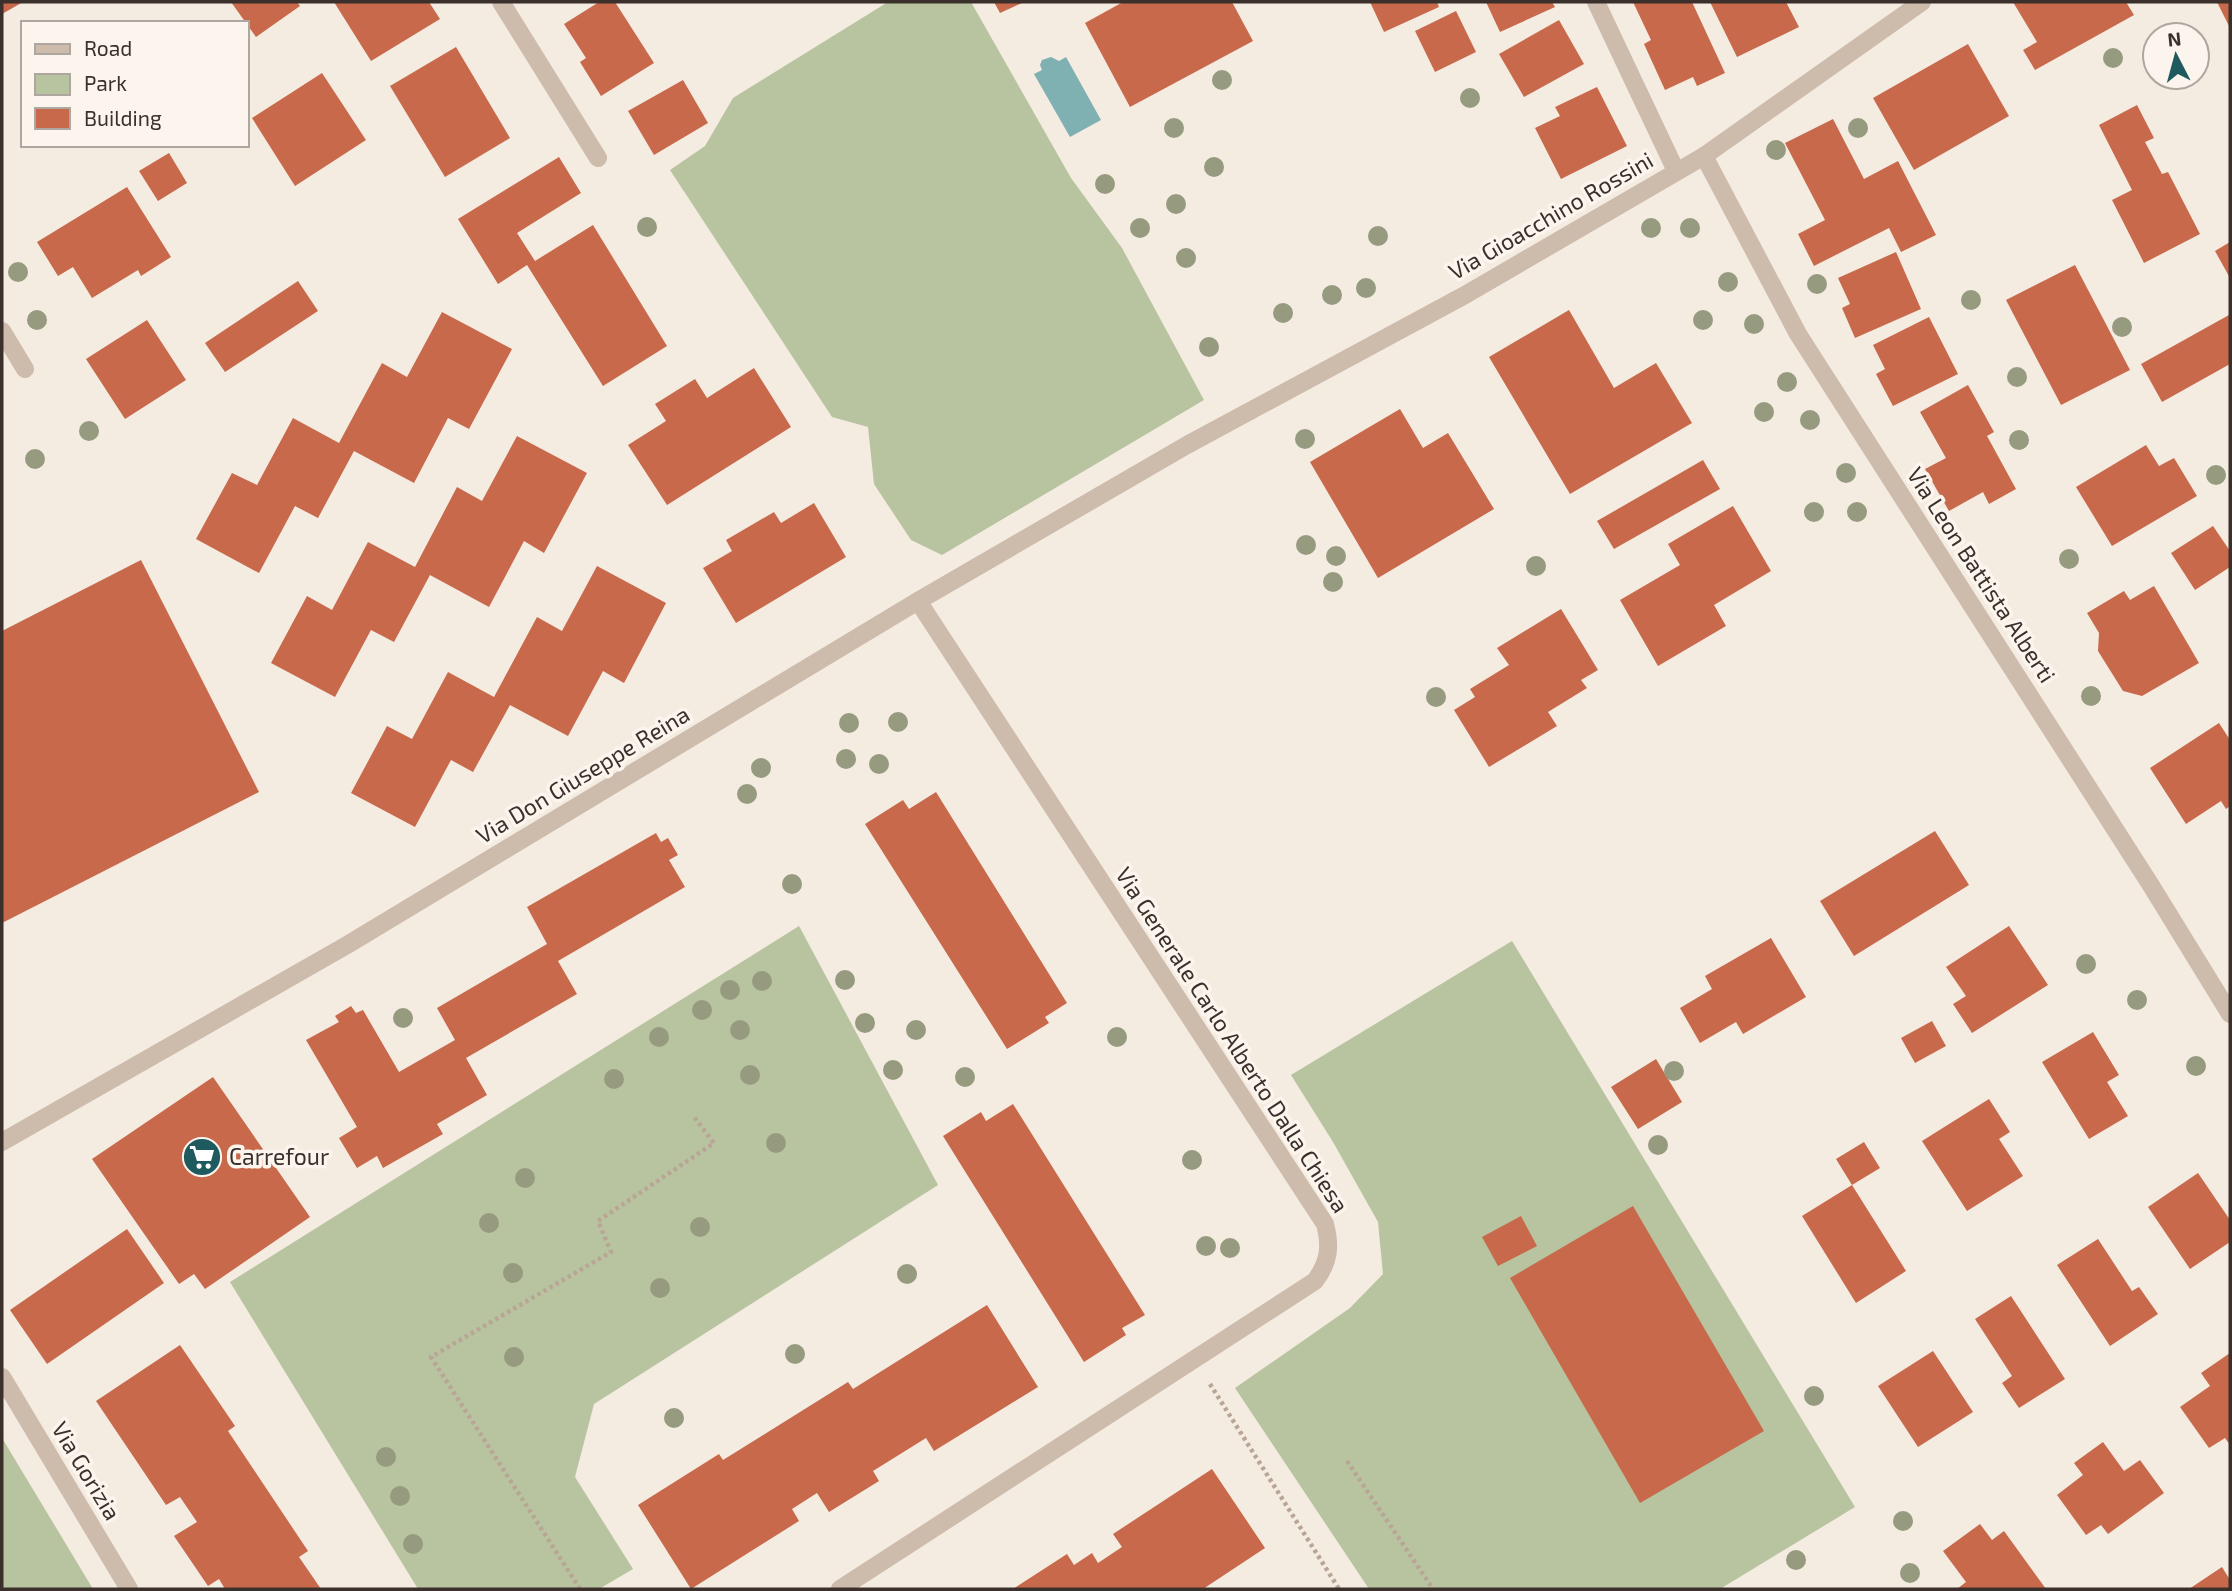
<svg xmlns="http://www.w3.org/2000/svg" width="2232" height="1591" viewBox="0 0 2232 1591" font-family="'Exo 2',sans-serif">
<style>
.green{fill:#b8c4a0}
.water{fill:#7fb0b2}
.building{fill:#c8694b}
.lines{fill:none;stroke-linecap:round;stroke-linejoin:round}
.path{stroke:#b9a596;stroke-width:4.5;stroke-dasharray:3.5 3.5;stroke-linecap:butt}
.minor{stroke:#cdbbac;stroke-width:18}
.tree{fill:#969b7f}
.labels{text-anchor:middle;stroke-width:7;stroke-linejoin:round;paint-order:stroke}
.street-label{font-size:23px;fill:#3b302b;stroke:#fbf5ee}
.poi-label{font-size:23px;fill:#3b302b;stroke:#fbf5ee;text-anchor:start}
</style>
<rect width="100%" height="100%" fill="#f4ebe1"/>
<g class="green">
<polygon points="888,2 971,2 1071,178 1122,248 1204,400 942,555 911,540 874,484 868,427 832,417 670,170 705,146 733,98"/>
<polygon points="799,926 938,1185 594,1404 575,1477 633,1569 599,1589 418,1589 230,1282"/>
<polygon points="1512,941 1855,1507 1720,1589 1369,1589 1235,1388 1350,1308 1383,1274 1378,1222 1333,1142 1291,1075"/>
<polygon points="2,1438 93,1589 2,1589"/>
</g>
<polygon class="water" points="1051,57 1059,61 1066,57 1101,120 1070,137 1034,74 1042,70 1040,65 1042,60"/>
<g class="building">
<polygon points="2,2 23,2 2,14"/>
<polygon points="231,2 297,2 300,6 256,37"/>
<polygon points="334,2 429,2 440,19 371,61"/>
<polygon points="599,2 615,2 654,63 601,96 580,62 586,58 564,24"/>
<polygon points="994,2 1024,2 1000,13"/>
<polygon points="1123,2 1232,2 1253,41 1130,107 1085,23"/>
<polygon points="1370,2 1437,2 1439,7 1384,32"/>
<polygon points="1486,2 1552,2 1555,7 1500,32"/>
<polygon points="1633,2 1692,2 1725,73 1697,86 1693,77 1665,90 1644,44 1651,40"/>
<polygon points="1710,2 1786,2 1799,27 1737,57"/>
<polygon points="2013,2 2126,2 2134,15 2035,70 2023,50 2037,42"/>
<polygon points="2217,2 2230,2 2230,28"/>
<polygon points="1456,11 1476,52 1435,72 1415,31"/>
<polygon points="1559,20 1584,64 1524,97 1499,54"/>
<polygon points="1968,44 2009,116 1914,170 1873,98"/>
<polygon points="456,47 510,138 445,177 390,86"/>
<polygon points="322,73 366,140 295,186 252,118"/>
<polygon points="683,80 708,123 654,155 628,111"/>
<polygon points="1597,87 1627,146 1561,179 1535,128 1560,116 1555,107"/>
<polygon points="2137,105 2154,138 2145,142 2162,174 2168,172 2200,234 2144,263 2112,200 2132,190 2099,125"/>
<polygon points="1833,119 1864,179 1898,161 1936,235 1901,252 1889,228 1814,266 1798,234 1825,220 1785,143"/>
<polygon points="169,153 187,183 158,201 139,171"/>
<polygon points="559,157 581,193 517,233 535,261 593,225 667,346 603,386 527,265 498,284 458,219"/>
<polygon points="127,187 171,257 141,276 138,270 92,298 73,267 58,276 37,242"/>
<polygon points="2230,242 2230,278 2215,251"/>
<polygon points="1896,252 1921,309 1855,338 1842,308 1850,304 1838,278"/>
<polygon points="2075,265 2130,370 2061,405 2006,300"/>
<polygon points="298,281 318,311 225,372 205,343"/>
<polygon points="1569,310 1614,388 1656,363 1692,423 1570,494 1489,357"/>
<polygon points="442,312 512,349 469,429 448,418 414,483 354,451 318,518 295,506 259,573 196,539 232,473 257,485 293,418 339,443 382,363 407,377"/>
<polygon points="2229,315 2230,364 2162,402 2141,364"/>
<polygon points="1929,317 1958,374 1893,406 1876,374 1885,369 1873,345"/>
<polygon points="147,320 186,380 125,419 86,359"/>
<polygon points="754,368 791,427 667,505 628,445 666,421 655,404 695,379 707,398"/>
<polygon points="1968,385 1994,432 1987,436 2016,489 1989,504 1983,492 1949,511 1925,469 1946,458 1920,412"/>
<polygon points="1400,409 1423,448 1448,433 1494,509 1378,578 1310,462"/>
<polygon points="517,436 587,473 544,553 524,541 489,607 430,575 394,642 371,630 335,697 271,663 307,596 332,610 368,542 415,567 457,487 482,501"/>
<polygon points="2146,445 2159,466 2174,458 2197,496 2112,546 2076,487"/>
<polygon points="1703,460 1720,489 1614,549 1597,521"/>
<polygon points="814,503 846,557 736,623 703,568 732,551 726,540 774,512 781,523"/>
<polygon points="1733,506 1771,571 1714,605 1726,626 1658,666 1620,600 1680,565 1668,544"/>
<polygon points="2213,526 2230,551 2230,567 2195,590 2171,553"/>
<polygon points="141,560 259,792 2,923 2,631"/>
<polygon points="597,566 666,603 624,683 603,671 568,736 510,705 473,772 451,760 415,827 351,793 387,726 412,739 448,672 494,697 537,617 562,631"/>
<polygon points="2154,586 2199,663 2142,696 2123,691 2098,651 2099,633 2087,613 2124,591 2130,600"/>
<polygon points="1561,609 1598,670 1581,680 1587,688 1548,712 1557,726 1489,767 1454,710 1475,697 1470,689 1509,665 1497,648"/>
<polygon points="2219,723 2230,740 2230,806 2226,809 2221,801 2186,824 2150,768"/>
<polygon points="936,792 1067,1003 1045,1017 1049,1023 1007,1049 865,824 903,800 909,809"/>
<polygon points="1935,831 1969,885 1854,956 1820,901"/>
<polygon points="656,833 661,842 668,838 678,855 669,860 685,887 558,961 577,994 466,1058 487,1095 437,1124 443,1134 383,1168 377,1156 357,1168 339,1138 357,1127 306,1040 339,1022 335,1016 351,1006 356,1013 363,1010 399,1072 455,1040 437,1008 547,944 527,907"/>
<polygon points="2009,926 2048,985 1972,1033 1953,1004 1966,996 1946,967"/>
<polygon points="1771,938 1806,997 1743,1034 1736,1022 1700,1043 1680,1008 1712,989 1705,976"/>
<polygon points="1932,1021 1946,1046 1915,1063 1901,1038"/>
<polygon points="2093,1032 2119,1075 2107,1082 2128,1116 2089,1139 2042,1062"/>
<polygon points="1656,1059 1682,1102 1638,1129 1611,1087"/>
<polygon points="213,1077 310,1217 205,1289 194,1274 179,1284 92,1159"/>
<polygon points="1989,1099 2010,1132 1999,1139 2023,1176 1967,1211 1922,1141"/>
<polygon points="1013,1104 1145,1315 1122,1328 1126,1335 1084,1362 943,1136 981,1112 986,1121"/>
<polygon points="1864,1142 1880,1168 1852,1185 1836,1159"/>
<polygon points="2198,1173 2230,1220 2230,1242 2190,1269 2148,1207"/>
<polygon points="1852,1185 1906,1271 1856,1303 1802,1216"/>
<polygon points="1633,1206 1764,1431 1640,1503 1510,1278"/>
<polygon points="1521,1216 1537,1246 1498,1266 1482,1237"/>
<polygon points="127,1229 164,1283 47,1364 10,1310"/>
<polygon points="2098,1239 2132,1291 2139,1287 2158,1314 2110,1346 2057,1265"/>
<polygon points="2011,1296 2065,1379 2019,1408 2002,1383 2012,1376 1975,1319"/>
<polygon points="987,1305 1038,1387 934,1451 926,1438 873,1471 879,1481 829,1512 817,1493 792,1509 799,1521 691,1589 638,1505 719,1454 723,1460 848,1382 853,1389"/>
<polygon points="180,1345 235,1426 228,1431 308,1551 299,1557 321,1589 225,1589 219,1579 208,1586 174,1536 197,1522 180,1497 166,1505 96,1401"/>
<polygon points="1933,1351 1973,1412 1918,1447 1878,1386"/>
<polygon points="2230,1353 2230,1445 2225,1438 2209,1448 2180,1407 2210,1386 2201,1373"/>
<polygon points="2103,1442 2124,1471 2140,1460 2164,1493 2108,1534 2101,1525 2086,1535 2057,1495 2083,1475 2074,1463"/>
<polygon points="1212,1469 1265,1548 1203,1589 1013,1589 1067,1554 1074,1565 1092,1553 1098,1563 1122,1547 1113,1534"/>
<polygon points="1980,1524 1992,1540 2004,1531 2046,1589 1957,1589 1966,1582 1943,1551"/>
<polygon points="2222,1567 2230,1580 2230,1589 2189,1589"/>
</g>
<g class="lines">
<g class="path">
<polyline points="1210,1384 1339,1589"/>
<polyline points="1347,1461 1433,1589"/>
<polyline points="580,1589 431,1357 611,1252 598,1221 714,1143 694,1117"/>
</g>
<g class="minor">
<polyline points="501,2 598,158"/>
<polyline points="1596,2 1676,171"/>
<polyline points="1704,156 1798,334 2152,887 2230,1014"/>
<polyline points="2,331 25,369"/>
<polyline points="2,1142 347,945 918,601 1187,445 1465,295 1704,156 1922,2"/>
<polyline points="2,1377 129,1589"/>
<path d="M 840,1589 L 1315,1281 C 1329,1262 1331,1247 1325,1224 L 918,601"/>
</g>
</g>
<g class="tree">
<circle cx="2113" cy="58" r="10"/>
<circle cx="1222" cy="80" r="10"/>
<circle cx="1470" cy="98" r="10"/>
<circle cx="1174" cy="128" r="10"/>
<circle cx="1858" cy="128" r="10"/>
<circle cx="1776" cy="150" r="10"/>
<circle cx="1214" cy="167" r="10"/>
<circle cx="1105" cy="184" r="10"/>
<circle cx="1176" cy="204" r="10"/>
<circle cx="647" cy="227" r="10"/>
<circle cx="1140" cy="228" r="10"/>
<circle cx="1651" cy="228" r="10"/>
<circle cx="1690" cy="228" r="10"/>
<circle cx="1378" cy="236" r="10"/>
<circle cx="1186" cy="258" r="10"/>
<circle cx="18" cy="272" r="10"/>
<circle cx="1728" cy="282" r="10"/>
<circle cx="1817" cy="284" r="10"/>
<circle cx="1366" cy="288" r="10"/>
<circle cx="1332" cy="295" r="10"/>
<circle cx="1971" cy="300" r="10"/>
<circle cx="1283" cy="313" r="10"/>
<circle cx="37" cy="320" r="10"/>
<circle cx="1703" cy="320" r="10"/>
<circle cx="1754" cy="324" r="10"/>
<circle cx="2122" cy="327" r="10"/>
<circle cx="1209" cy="347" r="10"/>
<circle cx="2017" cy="377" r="10"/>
<circle cx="1787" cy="382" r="10"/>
<circle cx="1764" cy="412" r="10"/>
<circle cx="1810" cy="420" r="10"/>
<circle cx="89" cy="431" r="10"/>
<circle cx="1305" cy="439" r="10"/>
<circle cx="2019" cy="440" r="10"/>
<circle cx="35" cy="459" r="10"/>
<circle cx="1846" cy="473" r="10"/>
<circle cx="2216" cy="475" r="10"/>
<circle cx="1814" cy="512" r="10"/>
<circle cx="1857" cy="512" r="10"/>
<circle cx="1306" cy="545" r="10"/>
<circle cx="1336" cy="556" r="10"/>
<circle cx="2069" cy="559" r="10"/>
<circle cx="1536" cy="566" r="10"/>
<circle cx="1333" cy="582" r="10"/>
<circle cx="2091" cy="696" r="10"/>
<circle cx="1436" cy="697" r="10"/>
<circle cx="898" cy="722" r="10"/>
<circle cx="849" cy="723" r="10"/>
<circle cx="846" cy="759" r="10"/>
<circle cx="879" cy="764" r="10"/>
<circle cx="761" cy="768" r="10"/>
<circle cx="747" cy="794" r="10"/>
<circle cx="792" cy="884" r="10"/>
<circle cx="2086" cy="964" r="10"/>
<circle cx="845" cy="980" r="10"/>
<circle cx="762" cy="981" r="10"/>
<circle cx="730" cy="990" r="10"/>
<circle cx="2137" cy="1000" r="10"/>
<circle cx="702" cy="1010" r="10"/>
<circle cx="403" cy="1018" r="10"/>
<circle cx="865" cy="1023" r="10"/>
<circle cx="740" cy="1030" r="10"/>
<circle cx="916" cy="1030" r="10"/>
<circle cx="659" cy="1037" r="10"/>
<circle cx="1117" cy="1037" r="10"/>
<circle cx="2196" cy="1066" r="10"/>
<circle cx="893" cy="1070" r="10"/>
<circle cx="1674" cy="1071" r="10"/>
<circle cx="750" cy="1075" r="10"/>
<circle cx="965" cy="1077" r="10"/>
<circle cx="614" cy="1079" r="10"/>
<circle cx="776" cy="1143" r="10"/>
<circle cx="1658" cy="1145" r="10"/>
<circle cx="1192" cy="1160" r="10"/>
<circle cx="525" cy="1178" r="10"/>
<circle cx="489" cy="1223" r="10"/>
<circle cx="700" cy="1227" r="10"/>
<circle cx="1206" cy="1246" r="10"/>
<circle cx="1230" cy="1248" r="10"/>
<circle cx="513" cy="1273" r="10"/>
<circle cx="907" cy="1274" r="10"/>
<circle cx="660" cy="1288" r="10"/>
<circle cx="795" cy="1354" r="10"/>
<circle cx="514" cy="1357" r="10"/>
<circle cx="1814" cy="1396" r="10"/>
<circle cx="674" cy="1418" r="10"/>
<circle cx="386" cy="1457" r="10"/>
<circle cx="400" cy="1496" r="10"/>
<circle cx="1903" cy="1521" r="10"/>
<circle cx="413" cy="1544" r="10"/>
<circle cx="1796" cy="1560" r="10"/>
<circle cx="1910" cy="1573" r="10"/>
</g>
<defs>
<g id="supermarket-disc" transform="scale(2.0125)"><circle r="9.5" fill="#1f5a5e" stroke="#fbf5ee"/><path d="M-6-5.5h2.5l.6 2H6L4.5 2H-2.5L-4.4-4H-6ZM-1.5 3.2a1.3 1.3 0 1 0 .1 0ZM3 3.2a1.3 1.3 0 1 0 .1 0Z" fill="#fff"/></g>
</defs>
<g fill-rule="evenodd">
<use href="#supermarket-disc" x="202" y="1157"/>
</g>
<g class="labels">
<g class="street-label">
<text transform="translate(1551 216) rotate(-30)" y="8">Via Gioacchino Rossini</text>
<text transform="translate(1981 575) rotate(57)" y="8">Via Leon Battista Alberti</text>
<text transform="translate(583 775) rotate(-31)" y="8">Via Don Giuseppe Reina</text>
<text transform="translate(1232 1040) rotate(57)" y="8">Via Generale Carlo Alberto Dalla Chiesa</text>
<text transform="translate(86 1471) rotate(59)" y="8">Via Gorizia</text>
</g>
<g class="poi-label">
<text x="229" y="1165">Carrefour</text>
</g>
</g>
<rect width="2232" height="1591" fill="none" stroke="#3b302b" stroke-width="7"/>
<rect x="21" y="21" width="228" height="126" fill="#fbf5ee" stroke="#aea6a0" stroke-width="2"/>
<rect x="35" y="44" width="35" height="10" fill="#cdbbac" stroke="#aea6a0" stroke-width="2"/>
<text x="84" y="56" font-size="21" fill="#3b302b">Road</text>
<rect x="35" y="74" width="35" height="21" fill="#b8c4a0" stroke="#aea6a0" stroke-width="2"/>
<text x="84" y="91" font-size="21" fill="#3b302b">Park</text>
<rect x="35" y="108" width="35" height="21" fill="#c8694b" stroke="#aea6a0" stroke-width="2"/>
<text x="84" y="126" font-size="21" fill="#3b302b">Building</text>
<g transform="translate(2176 56) rotate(354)"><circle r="33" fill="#fbf5ee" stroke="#aea6a0" stroke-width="2"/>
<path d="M0-5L12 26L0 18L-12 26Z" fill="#1f5a5e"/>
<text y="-10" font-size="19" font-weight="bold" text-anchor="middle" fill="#3b302b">N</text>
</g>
</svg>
